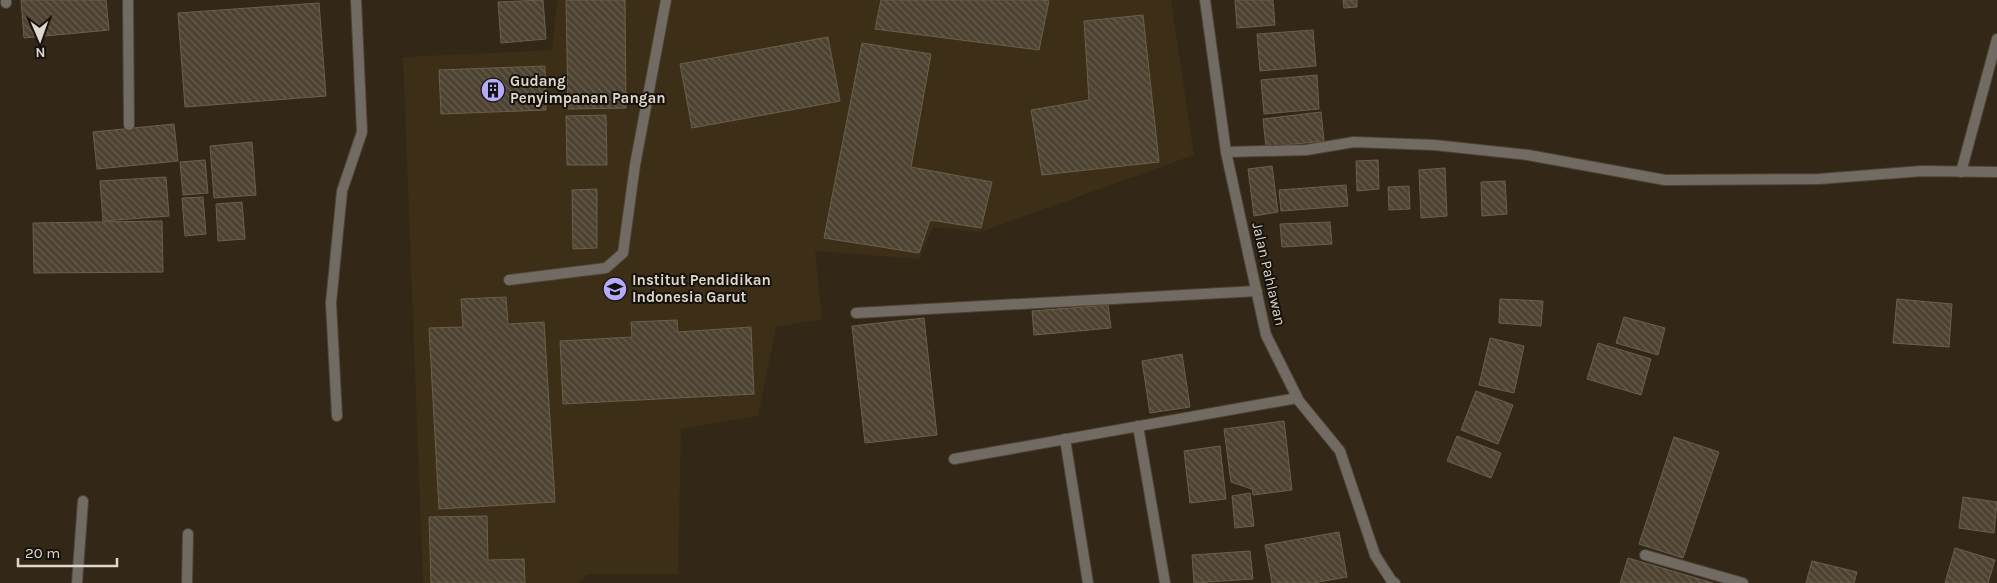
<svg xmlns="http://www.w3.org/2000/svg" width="1997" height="583" viewBox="0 0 1997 583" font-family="Karla,sans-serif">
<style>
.built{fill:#3c2e17}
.building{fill:url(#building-back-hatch);stroke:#6b5f4d}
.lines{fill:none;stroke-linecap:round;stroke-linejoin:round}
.lane-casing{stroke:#4e4435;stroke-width:12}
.street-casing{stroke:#4e4435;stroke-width:12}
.lane{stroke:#716b63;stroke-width:10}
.street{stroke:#716b63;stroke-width:10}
.labels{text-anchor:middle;stroke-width:4;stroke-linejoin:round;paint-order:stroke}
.poi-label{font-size:15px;font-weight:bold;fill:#ded7cd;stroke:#17120b;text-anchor:start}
.street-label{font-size:15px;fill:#ded7cd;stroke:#17120b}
</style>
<defs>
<pattern id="building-back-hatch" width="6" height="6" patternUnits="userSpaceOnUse" patternTransform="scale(1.25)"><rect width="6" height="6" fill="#4e4332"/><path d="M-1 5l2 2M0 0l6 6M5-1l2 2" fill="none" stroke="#675d4e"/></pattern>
</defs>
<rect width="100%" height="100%" fill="#332818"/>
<polygon class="built" points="557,0 1171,0 1194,155 981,232 933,227 919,259 815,251 822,319 776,327 758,416 681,429 678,574 587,574 579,583 423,583 403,57 552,50"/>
<g class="building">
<polygon points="21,0 106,0 109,30 24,38"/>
<polygon points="543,0 546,39 501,43 498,2"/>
<polygon points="566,0 625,0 626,108 568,109"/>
<polygon points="881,0 1042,0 1049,1 1039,50 875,29"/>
<polygon points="1235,0 1273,0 1275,25 1237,28"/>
<polygon points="1343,0 1357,0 1357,7 1344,8"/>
<polygon points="319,3 326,96 185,107 178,13"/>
<polygon points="1143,15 1159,162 1042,175 1031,110 1089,100 1084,21"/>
<polygon points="1313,30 1316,66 1260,71 1257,34"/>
<polygon points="828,37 840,101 692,128 680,64"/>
<polygon points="862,43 931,54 911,167 992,182 981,228 930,220 919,253 824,238"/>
<polygon points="545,66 546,110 441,114 439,70"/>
<polygon points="1317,75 1319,109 1264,114 1261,80"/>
<polygon points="1321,112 1324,141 1266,147 1263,119"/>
<polygon points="606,115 607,165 567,165 566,116"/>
<polygon points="174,124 178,161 97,169 93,132"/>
<polygon points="252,142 256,195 214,198 210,146"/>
<polygon points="205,160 208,193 183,195 180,162"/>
<polygon points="1378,160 1379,189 1357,191 1356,161"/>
<polygon points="1272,166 1278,212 1254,216 1248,169"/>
<polygon points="1445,168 1447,216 1421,218 1419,170"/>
<polygon points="166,177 169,216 103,221 100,181"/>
<polygon points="1505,181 1507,214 1482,216 1481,182"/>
<polygon points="1346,185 1348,206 1281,211 1279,190"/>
<polygon points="1409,186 1410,209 1389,210 1388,187"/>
<polygon points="597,189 597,248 573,249 572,190"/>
<polygon points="203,197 206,234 185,236 182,198"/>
<polygon points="242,202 245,239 218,241 216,204"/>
<polygon points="162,221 163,272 34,273 33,223"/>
<polygon points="1330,222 1332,244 1282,247 1280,224"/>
<polygon points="506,297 508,324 544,322 555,502 439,509 429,328 463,327 461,299"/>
<polygon points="1500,299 1543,301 1541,326 1499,323"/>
<polygon points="1897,299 1952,304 1949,347 1893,343"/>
<polygon points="1108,305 1111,328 1034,335 1032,311"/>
<polygon points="1624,317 1665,328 1658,355 1616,343"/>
<polygon points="924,318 937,435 865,443 852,326"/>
<polygon points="677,320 678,332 751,327 754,394 563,404 560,341 632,337 631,322"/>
<polygon points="1490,338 1524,346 1514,393 1479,385"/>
<polygon points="1598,343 1651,359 1641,395 1587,379"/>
<polygon points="1182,354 1190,407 1150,413 1142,361"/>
<polygon points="1476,391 1513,405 1498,444 1461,430"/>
<polygon points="1284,421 1292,490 1253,495 1252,489 1231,482 1224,429"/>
<polygon points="1457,436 1501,453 1491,478 1447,461"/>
<polygon points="1674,437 1719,452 1683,558 1639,544"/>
<polygon points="1220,446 1226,499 1190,503 1184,451"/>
<polygon points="1250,493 1254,526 1235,528 1232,496"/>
<polygon points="1963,497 1997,502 1994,533 1959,528"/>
<polygon points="487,516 488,560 524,559 525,583 431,583 429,517"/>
<polygon points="1339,532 1347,577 1313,583 1272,583 1265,545"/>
<polygon points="1955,548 1995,560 1988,583 1945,583"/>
<polygon points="1250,551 1253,579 1194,583 1192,555"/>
<polygon points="1628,558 1713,583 1620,583"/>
<polygon points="1812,561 1857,572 1854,583 1806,583"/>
</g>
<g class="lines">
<g class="lane-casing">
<g id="lane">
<polyline points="6,0 6,3"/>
<polyline points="128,0 129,125"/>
<polyline points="509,280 606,268 623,253 635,165 666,0"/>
</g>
</g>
<g class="street-casing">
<g id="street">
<polyline points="1205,0 1226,152 1266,335 1299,401 1340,451 1375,555 1391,580 1395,583"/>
<polyline points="1226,152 1306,150 1354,142 1434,145 1528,155 1665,180 1819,179 1922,171 1997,172"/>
<polyline points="1961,172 1997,39"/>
<polyline points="856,313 1257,291"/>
<polyline points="337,416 331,303 342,191 362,132 356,0"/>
<polyline points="1138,426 1165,583"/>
<polyline points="1065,439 1088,583"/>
<polyline points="954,459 1297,398"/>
<polyline points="1645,555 1743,583"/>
<polyline points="77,583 83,501"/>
<polyline points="187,583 188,534"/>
</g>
</g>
<use href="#lane" class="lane"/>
<use href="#street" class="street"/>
</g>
<defs>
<g id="building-disc" transform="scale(1.25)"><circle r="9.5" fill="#b4acf9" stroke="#17120b"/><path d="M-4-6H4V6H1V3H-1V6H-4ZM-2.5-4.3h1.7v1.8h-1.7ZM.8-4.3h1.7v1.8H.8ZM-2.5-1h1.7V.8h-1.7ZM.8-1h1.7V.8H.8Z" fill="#111"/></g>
<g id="university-disc" transform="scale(1.25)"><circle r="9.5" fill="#b4acf9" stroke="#17120b"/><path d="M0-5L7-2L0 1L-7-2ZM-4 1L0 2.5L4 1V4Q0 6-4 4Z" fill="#111"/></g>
</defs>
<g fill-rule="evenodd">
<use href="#building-disc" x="493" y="90"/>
<use href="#university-disc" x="615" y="289"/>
</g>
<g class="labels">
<g class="poi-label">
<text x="510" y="86">Gudang<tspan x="510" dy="17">Penyimpanan Pangan</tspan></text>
<text x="632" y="285">Institut Pendidikan<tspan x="632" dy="17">Indonesia Garut</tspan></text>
</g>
<g class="street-label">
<text transform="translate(1269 274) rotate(77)" y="5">Jalan Pahlawan</text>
</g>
</g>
<g transform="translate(40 40) rotate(178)" stroke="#17120b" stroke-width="4" paint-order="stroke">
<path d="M0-4L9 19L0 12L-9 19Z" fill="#ded7cd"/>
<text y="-8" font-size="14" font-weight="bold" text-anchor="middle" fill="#ded7cd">N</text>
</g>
<path d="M18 558v8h99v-8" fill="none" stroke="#ded7cd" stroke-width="2.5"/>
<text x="25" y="558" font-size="15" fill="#ded7cd" stroke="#17120b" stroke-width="4" paint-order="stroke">20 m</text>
</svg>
